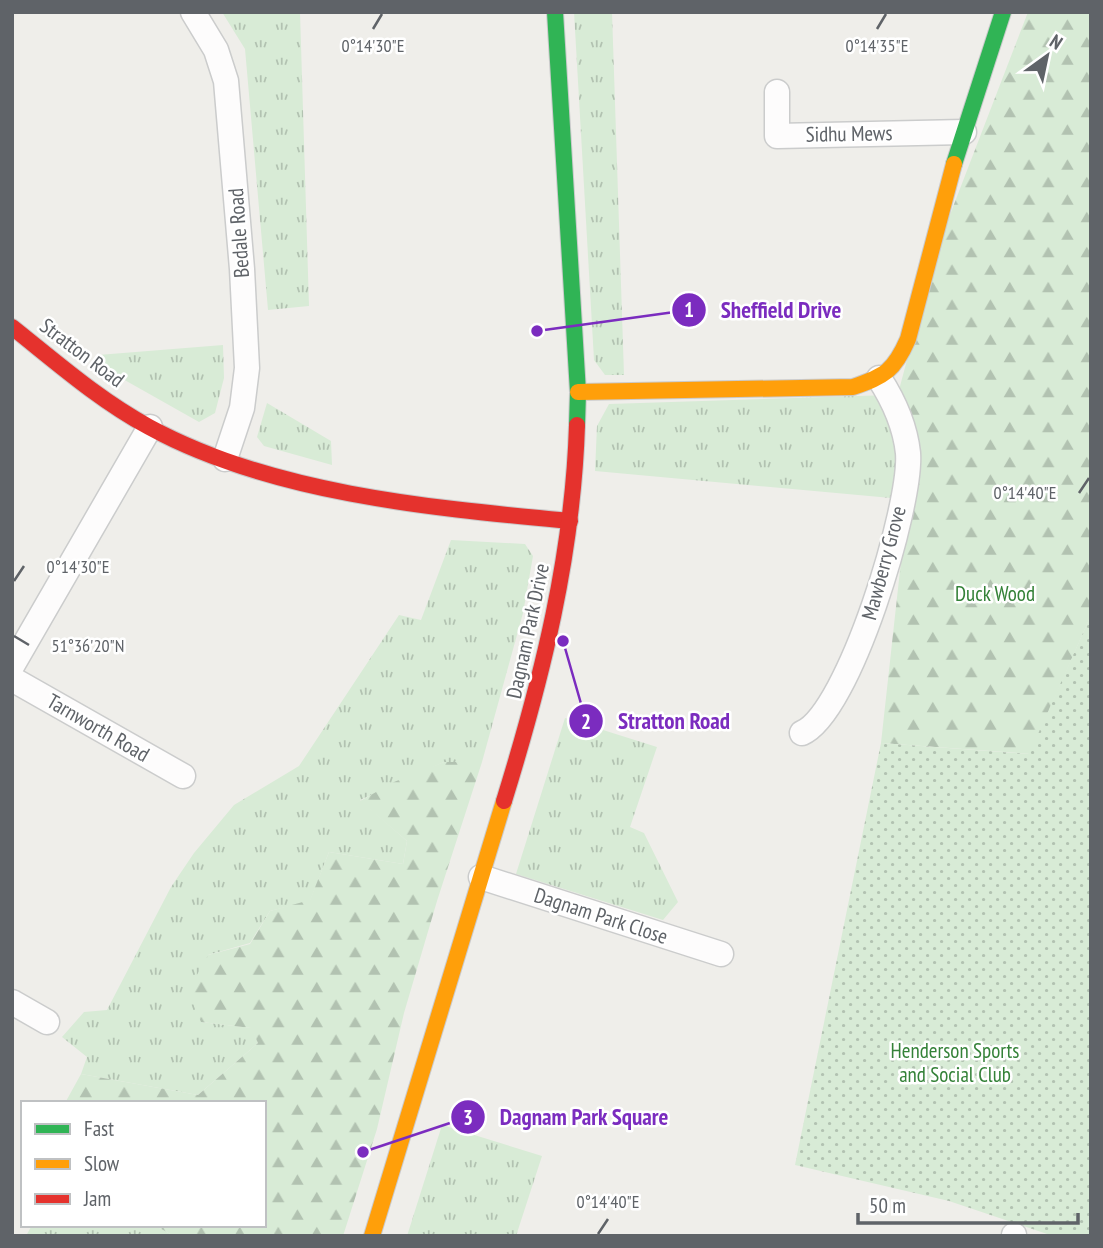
<svg xmlns="http://www.w3.org/2000/svg" width="1103" height="1248" viewBox="0 0 1103 1248" font-family="'PT Sans Narrow',sans-serif">
<style>
.grass{fill:url(#grass-tufts)}
.forest{fill:url(#forest-firs)}
.park{fill:url(#park-dots)}
.lines{fill:none;stroke-linecap:round;stroke-linejoin:round}
.street-casing{stroke:#cbcccc;stroke-width:27}
.fast-casing{stroke:#cacacb;stroke-width:18}
.slow-casing{stroke:#cacacb;stroke-width:18}
.jam-casing{stroke:#cacacb;stroke-width:18}
.street{stroke:#fdfcfc;stroke-width:24}
.fast{stroke:#30b455;stroke-width:16}
.slow{stroke:#ff9f0a;stroke-width:16}
.jam{stroke:#e5322d;stroke-width:16}
.ticks{fill:none;stroke:#5f6368;stroke-width:2.5}
.labels{text-anchor:middle;stroke-width:5;stroke-linejoin:round;paint-order:stroke}
.street-label{font-size:21px;fill:#5f6368;stroke:#fff}
.park-label{font-size:21px;fill:#348238;stroke:#fff}
.ticks-label{font-size:18px;text-anchor:middle;fill:#5f6368;stroke:#fff;stroke-width:5;stroke-linejoin:round;paint-order:stroke}
.leader{fill:none;stroke:#7b2cbf;stroke-width:2.5}
.callout-dot{fill:#7b2cbf;stroke:#fff;stroke-width:2.5}
.mark-label{font-size:21px;text-anchor:middle;font-weight:bold;fill:#fff}
.callout-label{font-size:23px;text-anchor:middle;font-weight:bold;fill:#7b2cbf;stroke:#fff;stroke-width:5;stroke-linejoin:round;paint-order:stroke}
</style>
<defs>
<pattern id="grass-tufts" width="24" height="20" patternUnits="userSpaceOnUse" patternTransform="scale(1.75)"><rect width="24" height="20" fill="#d8ebd6"/><path d="M3 7l-1-3M5 7V3M7 7l1-3M15 17l-1-3M17 17v-4M19 17l1-3" fill="none" stroke="#b2c2b1"/></pattern>
<pattern id="forest-firs" width="22" height="20" patternUnits="userSpaceOnUse" patternTransform="scale(1.75)"><rect width="22" height="20" fill="#d8ebd6"/><path d="M5 1l3.5 6h-7zM16 11l3.5 6h-7z" fill="#b2c2b1"/></pattern>
<pattern id="park-dots" width="8" height="8" patternUnits="userSpaceOnUse" patternTransform="scale(1.75)"><rect width="8" height="8" fill="#d8ebd6"/><path d="M2 2h.1M6 6h.1" fill="none" stroke="#b2c2b1" stroke-width="1.8" stroke-linecap="round"/></pattern>
</defs>
<rect width="100%" height="100%" fill="#efeeea"/>
<g class="grass">
<polygon points="222,12 300,12 309,306 268,310 245,49"/>
<polygon points="574,12 612,12 624,375 605,375 594,360"/>
<polygon points="223,345 224,378 215,413 199,422 98,365 98,355"/>
<polygon points="890,395 902,499 595,471 597,426 609,404"/>
<polygon points="267,403 331,441 332,465 264,446 257,437"/>
<polygon points="451,540 525,544 533,556 523,613 482,762 444,762 360,800 407,841 403,864 329,852 310,901 270,911 250,943 208,955 201,1022 252,1028 258,1043 198,1095 81,1074 87,1057 62,1037 84,1012 107,1010 171,887 194,853 234,805 299,766 399,615 421,620"/>
<polygon points="565,718 657,747 630,827 644,833 678,902 663,920 516,874"/>
<polygon points="442,1125 542,1156 516,1236 407,1236"/>
<polygon points="32,1225 154,1225 174,1236 26,1236"/>
</g>
<g class="forest">
<polygon points="1028,12 1091,12 1091,615 1030,754 881,743 904,534 895,405 936,251"/>
<polygon points="444,762 482,762 437,901 404,1013 377,1129 343,1236 174,1236 154,1225 264,1225 264,1103 65,1103 81,1074 198,1095 258,1043 251,1028 201,1022 188,991 208,955 250,944 270,911 310,900 329,852 403,864 407,841 360,801 394,782"/>
</g>
<polygon class="park" points="1091,615 1091,1236 1053,1236 949,1201 795,1165 881,743 1029,754"/>
<g class="lines">
<g class="street-casing">
<g id="street">
<polyline points="193,12 216,50 226,81 242,269 247,368 242,408 225,459"/>
<polyline points="777,92 777,136 964,132"/>
<polyline points="12,666 150,427"/>
<polyline points="12,679 183,776"/>
<path d="M 802,733 C 849,713 912,505 908,453 C 905,425 894,401 879,378"/>
<polyline points="481,877 721,954"/>
<polyline points="12,1002 47,1022"/>
<polyline points="1014,1236 1014,1235"/>
</g>
</g>
<g class="fast-casing">
<g id="fast">
<polyline points="555,12 578,392 577,425"/>
<polyline points="954,164 1003,12"/>
</g>
</g>
<g class="slow-casing">
<g id="slow">
<path d="M 578,392 L 853,387 C 885,376 894,371 908,339 L 954,164"/>
<polyline points="372,1236 504,801"/>
</g>
</g>
<g class="jam-casing">
<g id="jam">
<path d="M 12,327 C 56,362 99,400 149,427 C 272,494 432,508 570,521"/>
<path d="M 504,801 C 542,678 573,555 577,425"/>
</g>
</g>
<use href="#street" class="street"/>
<use href="#fast" class="fast"/>
<use href="#slow" class="slow"/>
<use href="#jam" class="jam"/>
</g>
<path class="ticks" d="M 373,29 L 382,14M 877,29 L 886,14M 1079,493 L 1089,478M 14,581 L 24,566M 14,636 L 29,645M 598,1234 L 608,1219"/>
<g class="labels">
<g class="street-label">
<text transform="translate(849 134) rotate(-1)" y="7">Sidhu Mews</text>
<text transform="translate(239 233) rotate(-94)" y="7">Bedale Road</text>
<text transform="translate(82 353) rotate(37)" y="7">Stratton Road</text>
<text transform="translate(884 563) rotate(-75)" y="7">Mawberry Grove</text>
<text transform="translate(528 631) rotate(-78)" y="7">Dagnam Park Drive</text>
<text transform="translate(98 728) rotate(30)" y="7">Tarnworth Road</text>
<text transform="translate(601 916) rotate(18)" y="7">Dagnam Park Close</text>
</g>
<g class="park-label">
<text x="995" y="601">Duck Wood</text>
<text x="955" y="1058">Henderson Sports<tspan x="955" dy="24">and Social Club</tspan></text>
</g>
</g>
<g class="ticks-label">
<text x="373" y="52">0°14'30"E</text>
<text x="877" y="52">0°14'35"E</text>
<text x="1025" y="499">0°14'40"E</text>
<text x="78" y="573">0°14'30"E</text>
<text x="88" y="652">51°36'20"N</text>
<text x="608" y="1208">0°14'40"E</text>
</g>
<path class="leader" d="M537 331L689 310M563 641L586 721M363 1152L468 1117"/>
<g class="callout-dot">
<circle cx="537" cy="331" r="7"/>
<circle cx="563" cy="641" r="7"/>
<circle cx="363" cy="1152" r="7"/>
<circle cx="689" cy="310" r="18"/>
<circle cx="586" cy="721" r="18"/>
<circle cx="468" cy="1117" r="18"/>
</g>
<g class="mark-label">
<text x="689" y="317">1</text>
<text x="586" y="729">2</text>
<text x="468" y="1125">3</text>
</g>
<g class="callout-label">
<text x="781" y="318">Sheffield Drive</text>
<text x="674" y="729">Stratton Road</text>
<text x="584" y="1125">Dagnam Park Square</text>
</g>
<rect width="1103" height="1248" fill="none" stroke="#5f6368" stroke-width="28"/>
<rect x="21" y="1101" width="245" height="126" fill="#ffffff" stroke="#bfc1c3" stroke-width="2"/>
<rect x="35" y="1124" width="35" height="10" fill="#30b455" stroke="#bfc1c3" stroke-width="2"/>
<text x="84" y="1136" font-size="21" fill="#5f6368">Fast</text>
<rect x="35" y="1159" width="35" height="10" fill="#ff9f0a" stroke="#bfc1c3" stroke-width="2"/>
<text x="84" y="1171" font-size="21" fill="#5f6368">Slow</text>
<rect x="35" y="1194" width="35" height="10" fill="#e5322d" stroke="#bfc1c3" stroke-width="2"/>
<text x="84" y="1206" font-size="21" fill="#5f6368">Jam</text>
<g transform="translate(1047 56) rotate(33)" stroke="#ffffff" stroke-width="5" paint-order="stroke">
<path d="M0-5L12 26L0 18L-12 26Z" fill="#5f6368"/>
<text y="-10" font-size="19" font-weight="bold" text-anchor="middle" fill="#5f6368">N</text>
</g>
<path d="M858 1213v10h220v-10" fill="none" stroke="#5f6368" stroke-width="3.5"/>
<text x="869" y="1213" font-size="21" fill="#5f6368" stroke="#ffffff" stroke-width="5" paint-order="stroke">50 m</text>
</svg>
